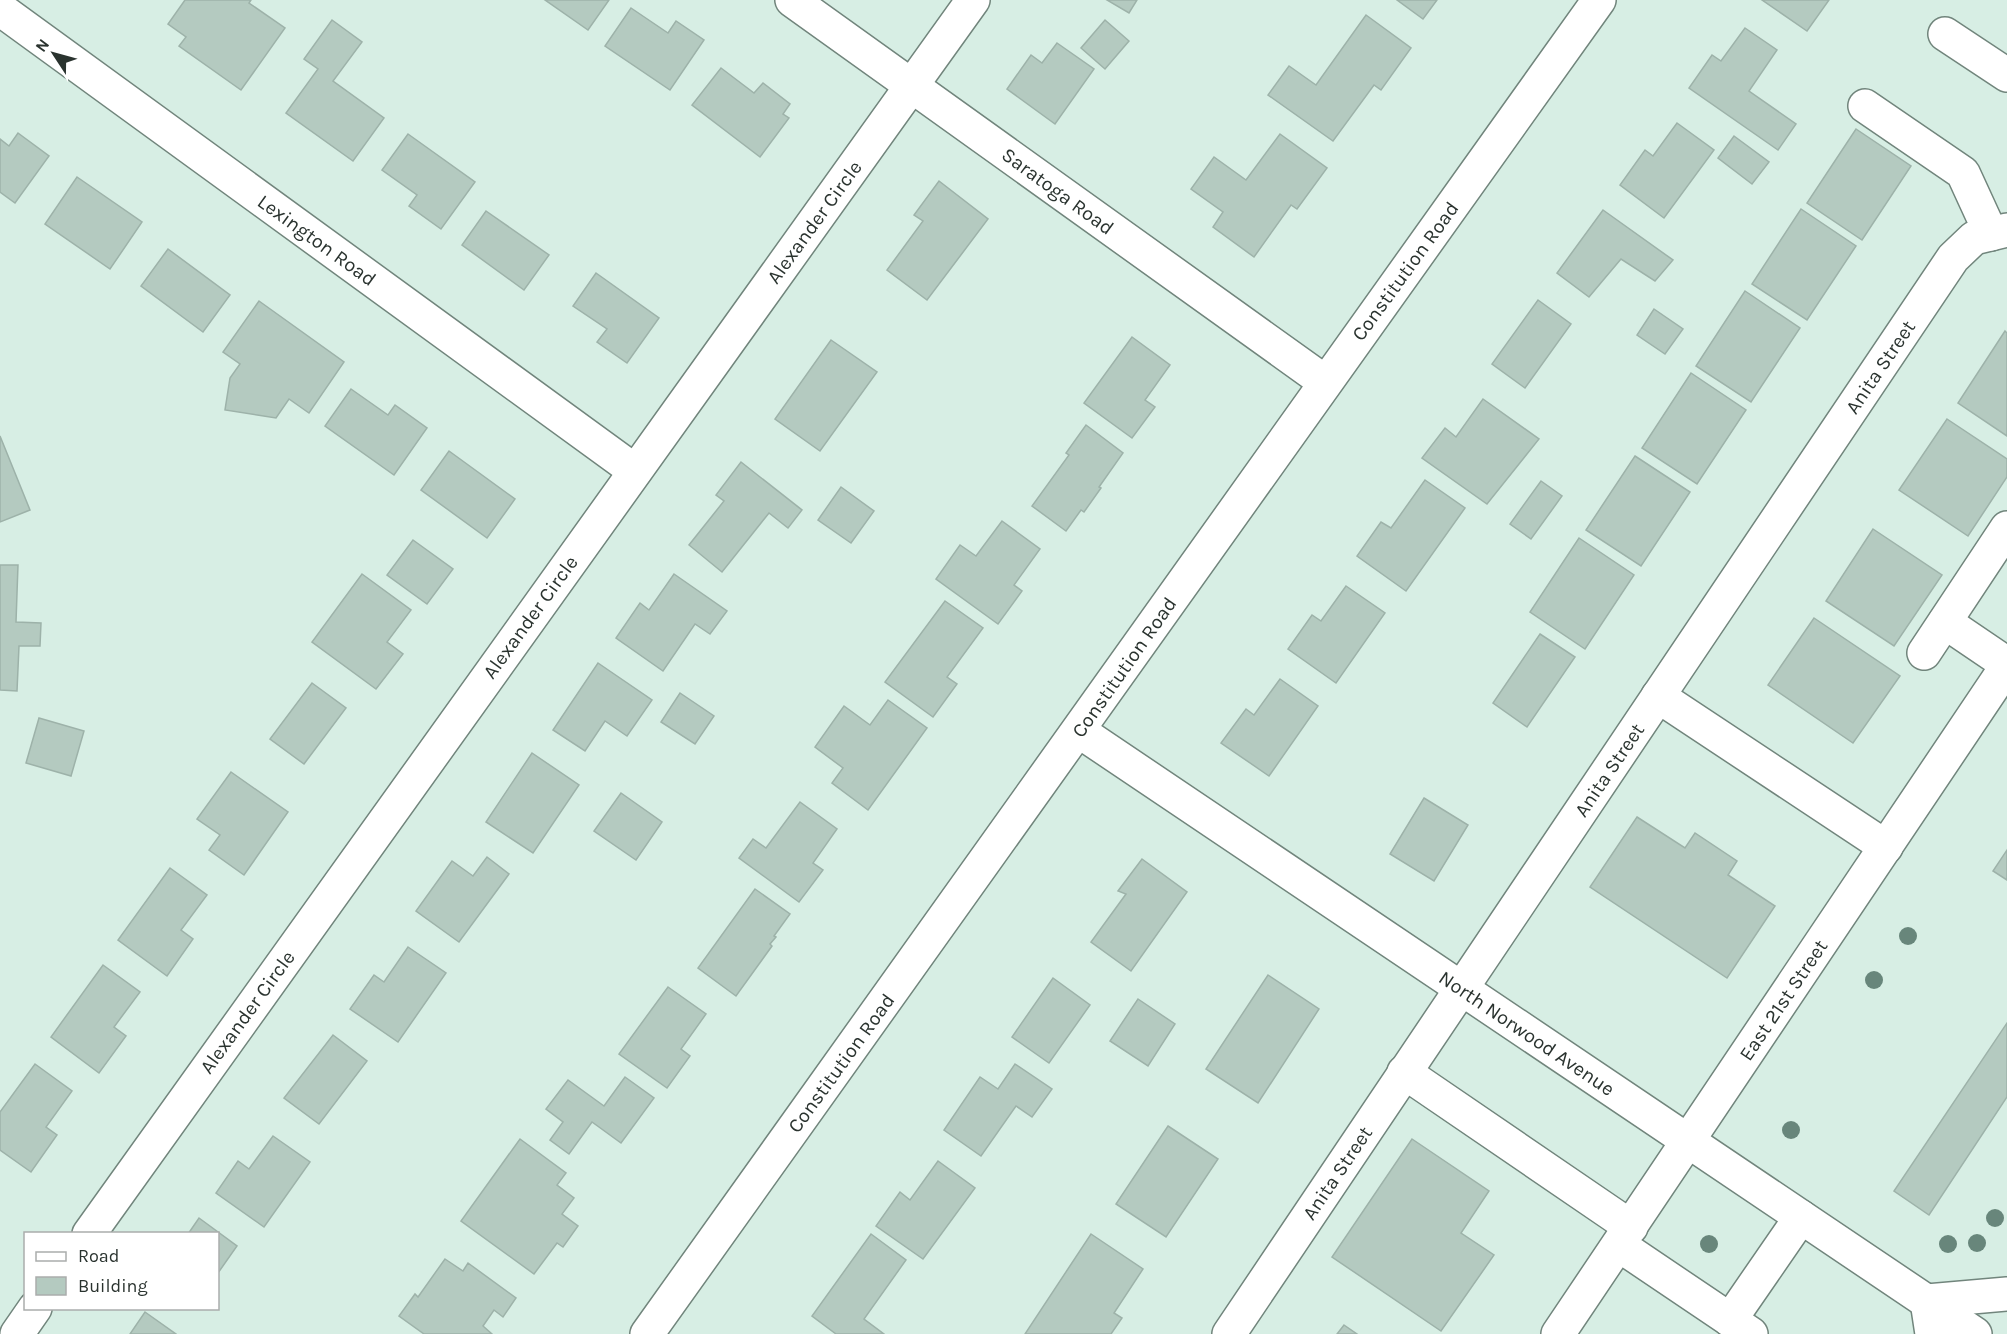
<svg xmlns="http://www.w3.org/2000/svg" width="2007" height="1334" viewBox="0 0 2007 1334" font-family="Karla,sans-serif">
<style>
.building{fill:#b4cac0;stroke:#9db2a9;stroke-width:1.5}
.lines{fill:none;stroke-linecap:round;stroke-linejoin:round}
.minor-casing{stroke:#71857c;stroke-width:36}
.highway-casing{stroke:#71857c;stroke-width:36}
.minor{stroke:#fff;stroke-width:33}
.highway{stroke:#fff;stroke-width:33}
.tree{fill:#68867b}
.labels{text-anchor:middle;stroke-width:5;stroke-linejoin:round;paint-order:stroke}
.street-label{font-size:20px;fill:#2a332f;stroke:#fff}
</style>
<rect width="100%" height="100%" fill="#d7eee4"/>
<g class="building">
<polygon points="185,0 251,0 249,3 285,28 241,90 179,46 186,37 168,24"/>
<polygon points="545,0 609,0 588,30"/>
<polygon points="1107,0 1137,0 1129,13"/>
<polygon points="1397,0 1437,0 1423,19"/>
<polygon points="1762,0 1829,0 1807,31"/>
<polygon points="631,8 668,33 676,21 704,40 670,90 605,46"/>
<polygon points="1366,15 1411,48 1381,90 1374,85 1333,141 1268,95 1289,66 1316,85"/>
<polygon points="332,20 362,42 333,81 384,118 353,161 286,113 318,69 304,59"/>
<polygon points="1105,20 1129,41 1105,69 1081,48"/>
<polygon points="1745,28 1777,50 1749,91 1796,124 1778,150 1689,88 1712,55 1721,61"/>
<polygon points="1057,43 1094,69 1055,124 1007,89 1031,55 1042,63"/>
<polygon points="721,68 754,93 763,83 790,104 783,114 789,118 760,157 692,105"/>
<polygon points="1677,123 1714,150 1664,218 1620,185 1645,150 1653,156"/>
<polygon points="1856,129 1911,166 1862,240 1807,203"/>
<polygon points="18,133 49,156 15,203 0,192 0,139 9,146"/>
<polygon points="408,134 475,182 441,229 409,206 417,195 382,170"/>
<polygon points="1280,134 1327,168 1297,209 1291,205 1254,257 1213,227 1223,212 1191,189 1214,157 1246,180"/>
<polygon points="1734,136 1769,162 1752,184 1718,158"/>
<polygon points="77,177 142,222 110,269 45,224"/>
<polygon points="939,181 988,219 927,300 887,270 923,221 914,215"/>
<polygon points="1801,209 1856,246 1807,320 1752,284"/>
<polygon points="1603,210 1673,260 1655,281 1621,259 1589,297 1557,273"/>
<polygon points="486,211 549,255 524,290 462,245"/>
<polygon points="168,249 230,295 203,332 141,286"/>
<polygon points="596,273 659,318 627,363 597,342 607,329 573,306"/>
<polygon points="1745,291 1800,328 1751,402 1696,366"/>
<polygon points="1538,300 1571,324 1525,388 1492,364"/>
<polygon points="259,301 344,362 309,413 289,399 276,418 225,410 230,378 240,364 223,352"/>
<polygon points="1654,309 1683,329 1665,354 1637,335"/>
<polygon points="2005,331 2007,333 2007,436 1958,403"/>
<polygon points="1132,337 1170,365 1145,400 1155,407 1132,438 1084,403"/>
<polygon points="831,340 877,372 820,451 775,419"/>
<polygon points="1691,373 1746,410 1697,484 1642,448"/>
<polygon points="351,389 388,415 395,405 427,428 394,475 325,426"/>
<polygon points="1483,399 1539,439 1487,504 1422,458 1445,428 1456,437"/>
<polygon points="1947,419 2007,459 2007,477 1968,536 1899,490"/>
<polygon points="1086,425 1123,453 1099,487 1101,488 1084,512 1081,510 1066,531 1032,506 1069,455 1066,453"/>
<polygon points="0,436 30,510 0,522"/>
<polygon points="449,451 515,499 487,538 421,490"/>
<polygon points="1635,456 1690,492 1641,566 1586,530"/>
<polygon points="741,462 802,510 788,528 769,513 722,572 689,545 724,501 716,495"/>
<polygon points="1425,480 1465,508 1406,591 1357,556 1381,522 1391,528"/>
<polygon points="1541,481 1562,496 1531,539 1510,524"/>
<polygon points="841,487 874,511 851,543 818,520"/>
<polygon points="1002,521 1040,549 1014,585 1022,591 998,624 936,579 960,545 976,556"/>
<polygon points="1873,529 1942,575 1894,646 1826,601"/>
<polygon points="1579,538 1634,575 1585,649 1530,612"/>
<polygon points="413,540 453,569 427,604 387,575"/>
<polygon points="0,565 18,565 16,622 41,623 40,646 19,646 17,691 0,690"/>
<polygon points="362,574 411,610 387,642 403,654 376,689 312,642"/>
<polygon points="674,574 727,611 710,634 695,624 663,671 616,638 640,603 649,610"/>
<polygon points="1346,586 1385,613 1336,683 1288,649 1312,615 1321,621"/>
<polygon points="945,601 983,628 947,677 957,684 933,717 885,682"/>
<polygon points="1814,618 1900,676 1853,743 1768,685"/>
<polygon points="1540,634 1575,657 1527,727 1493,703"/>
<polygon points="598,663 652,700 627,736 605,721 585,751 553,730"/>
<polygon points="1280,679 1318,706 1269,776 1221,743 1246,709 1254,715"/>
<polygon points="312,683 346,708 304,764 270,739"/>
<polygon points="680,693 714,716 695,744 661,722"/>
<polygon points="888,700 927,728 868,810 832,783 843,768 815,747 844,706 870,725"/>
<polygon points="39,718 84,731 71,776 26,763"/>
<polygon points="532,753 579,785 533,853 486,822"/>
<polygon points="231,772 288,812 244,875 209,850 220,835 197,819"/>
<polygon points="621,793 662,822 636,860 594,831"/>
<polygon points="1424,798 1468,825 1434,881 1390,854"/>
<polygon points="800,802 837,829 813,863 823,870 799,902 739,858 753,839 766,848"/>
<polygon points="1637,817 1685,848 1695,833 1737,861 1728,875 1775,906 1727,978 1590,887"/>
<polygon points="2007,850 2007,880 1993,871"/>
<polygon points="487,857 509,874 459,942 416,911 452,861 473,876"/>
<polygon points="1142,859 1187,892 1131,971 1091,942 1126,894 1118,891"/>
<polygon points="170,868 207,895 181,930 193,939 167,976 118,940"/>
<polygon points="755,889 790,914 774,936 776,937 770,944 772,946 736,996 698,968"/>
<polygon points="408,947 446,973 398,1042 350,1009 374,975 384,982"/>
<polygon points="103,965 140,992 114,1027 126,1036 99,1073 51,1037"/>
<polygon points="1268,975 1319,1009 1258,1103 1206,1069"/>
<polygon points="1053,978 1090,1005 1049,1063 1012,1037"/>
<polygon points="668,987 706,1014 681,1049 690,1056 667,1088 619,1054"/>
<polygon points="1138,999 1175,1024 1148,1066 1110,1041"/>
<polygon points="2007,1023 2007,1097 1929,1215 1894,1191"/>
<polygon points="333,1035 367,1061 319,1124 284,1098"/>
<polygon points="35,1064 72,1091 46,1127 57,1135 31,1172 0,1150 0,1112"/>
<polygon points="1015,1064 1052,1089 1032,1117 1016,1106 981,1156 944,1130 980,1077 998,1089"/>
<polygon points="625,1077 654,1098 621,1143 592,1122 569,1154 550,1140 563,1122 546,1109 568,1080 604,1106"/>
<polygon points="1168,1126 1218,1159 1166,1237 1116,1204"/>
<polygon points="273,1136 310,1162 264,1227 216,1193 238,1161 249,1169"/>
<polygon points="520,1139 566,1173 557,1185 574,1198 562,1214 578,1226 563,1247 557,1243 534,1274 461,1221"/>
<polygon points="1412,1139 1489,1191 1461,1233 1494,1255 1441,1331 1332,1257"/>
<polygon points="938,1161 975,1188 923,1259 876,1226 900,1192 910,1200"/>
<polygon points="199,1218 237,1246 218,1273 218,1234 188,1234"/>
<polygon points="871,1234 906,1260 864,1319 884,1334 836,1334 812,1316"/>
<polygon points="1091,1234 1143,1269 1114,1313 1122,1318 1111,1334 1025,1334"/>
<polygon points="445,1259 463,1271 468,1263 516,1298 503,1317 494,1310 483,1326 492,1334 424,1334 399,1316 415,1294 418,1297"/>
<polygon points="145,1312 176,1334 130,1334"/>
<polygon points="1344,1325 1357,1334 1337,1334"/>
</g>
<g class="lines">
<g class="minor-casing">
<g id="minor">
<polyline points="792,0 1325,382"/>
<polyline points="0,9 635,471"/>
<polyline points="1945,34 2007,75"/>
<polyline points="1865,106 1963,173 1991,234"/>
<polyline points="1945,622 2007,664"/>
<polyline points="1924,653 2007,528"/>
<polyline points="1658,696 1886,847"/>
<polyline points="1079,731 1975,1334"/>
<polyline points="1404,1072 1631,1227"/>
<polyline points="89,1234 973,0"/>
<polyline points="1619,1245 1751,1334"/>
<polyline points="1730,1320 1801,1217"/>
<polyline points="17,1334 35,1308"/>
<polyline points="647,1334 1599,0"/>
<polyline points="1229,1334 1953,258 1974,238 2007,230"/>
<polyline points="1558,1334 2007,666"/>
</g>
</g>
<g class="highway-casing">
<polyline id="highway" points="1932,1334 1927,1301 2007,1294"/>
</g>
<use href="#minor" class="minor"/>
<use href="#highway" class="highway"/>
</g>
<g class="tree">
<circle cx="1908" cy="936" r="9"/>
<circle cx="1874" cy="980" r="9"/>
<circle cx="1791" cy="1130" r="9"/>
<circle cx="1995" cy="1218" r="9"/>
<circle cx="1977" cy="1243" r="9"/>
<circle cx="1709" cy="1244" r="9"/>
<circle cx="1948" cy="1244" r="9"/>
</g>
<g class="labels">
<g class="street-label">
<text transform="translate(1058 191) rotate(36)" y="7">Saratoga Road</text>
<text transform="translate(814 222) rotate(-54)" y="7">Alexander Circle</text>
<text transform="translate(317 240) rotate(36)" y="7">Lexington Road</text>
<text transform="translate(1405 271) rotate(-54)" y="7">Constitution Road</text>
<text transform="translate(1880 367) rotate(-56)" y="7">Anita Street</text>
<text transform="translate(530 617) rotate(-54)" y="7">Alexander Circle</text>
<text transform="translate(1124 667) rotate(-55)" y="7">Constitution Road</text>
<text transform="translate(1609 770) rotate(-56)" y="7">Anita Street</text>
<text transform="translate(1783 1000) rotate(-56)" y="7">East 21st Street</text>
<text transform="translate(247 1012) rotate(-54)" y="7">Alexander Circle</text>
<text transform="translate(1527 1033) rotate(34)" y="7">North Norwood Avenue</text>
<text transform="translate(841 1063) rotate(-54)" y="7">Constitution Road</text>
<text transform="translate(1337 1173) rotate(-56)" y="7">Anita Street</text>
</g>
</g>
<rect x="24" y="1232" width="195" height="78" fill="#ffffff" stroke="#aaadac" stroke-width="1.5"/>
<rect x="36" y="1252" width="30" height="9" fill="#ffffff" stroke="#aaadac" stroke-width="1.5"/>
<text x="78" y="1262" font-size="18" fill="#2a332f">Road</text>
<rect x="36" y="1277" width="30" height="18" fill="#b4cac0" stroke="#aaadac" stroke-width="1.5"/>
<text x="78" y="1292" font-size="18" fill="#2a332f">Building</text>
<g transform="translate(54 54) rotate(306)" stroke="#ffffff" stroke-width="4.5" paint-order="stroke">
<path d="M0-4.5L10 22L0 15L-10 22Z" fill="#2a332f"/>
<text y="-9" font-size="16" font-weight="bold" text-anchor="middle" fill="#2a332f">N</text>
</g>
</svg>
